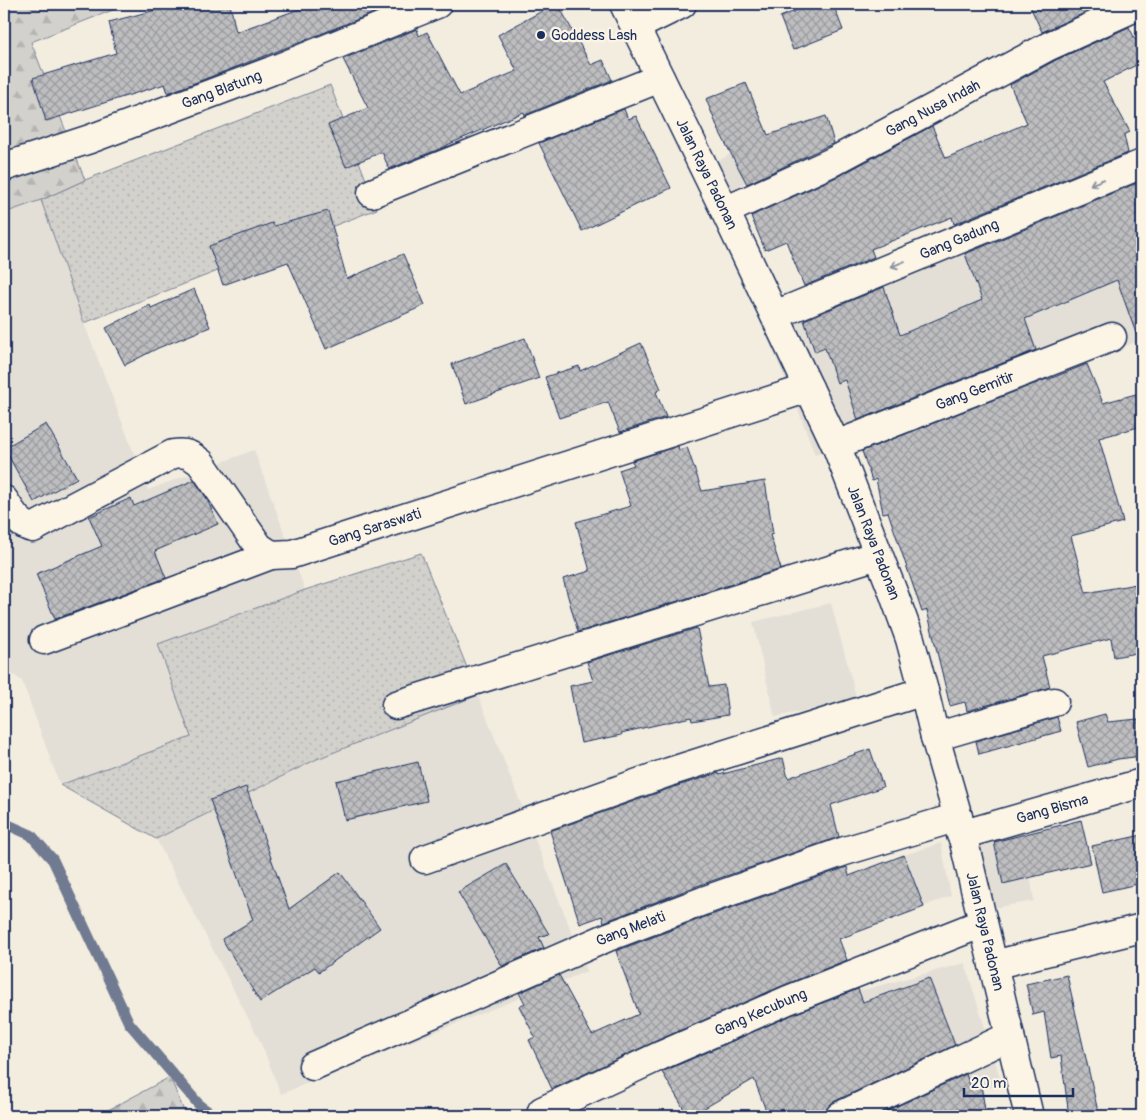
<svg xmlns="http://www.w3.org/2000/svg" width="1146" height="1120" viewBox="0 0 1146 1120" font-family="Pangolin,sans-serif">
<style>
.built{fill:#e3dfd6}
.grass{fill:url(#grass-dots);stroke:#778095}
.forest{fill:url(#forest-firs);stroke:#778095}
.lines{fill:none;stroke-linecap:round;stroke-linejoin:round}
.stream{stroke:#707a91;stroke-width:11}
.building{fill:url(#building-cross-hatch);stroke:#1b2f5e}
.minor-casing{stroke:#1b2f5e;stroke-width:31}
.secondary-casing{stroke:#1b2f5e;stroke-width:31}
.minor{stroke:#fcf5e5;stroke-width:28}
.secondary{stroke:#fcf5e5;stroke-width:28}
.oneway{stroke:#8c92a2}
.poi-dot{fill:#1b2f5e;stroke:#fcf5e5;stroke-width:2}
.labels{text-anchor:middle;stroke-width:4.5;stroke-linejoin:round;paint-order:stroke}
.poi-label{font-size:15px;fill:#1b2f5e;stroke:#fcf5e5;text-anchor:start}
.street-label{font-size:15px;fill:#1b2f5e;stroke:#fcf5e5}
</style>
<defs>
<pattern id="grass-dots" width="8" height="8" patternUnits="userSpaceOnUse" patternTransform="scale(1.25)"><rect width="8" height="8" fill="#d3d1cc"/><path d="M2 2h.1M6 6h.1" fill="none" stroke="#b5b4b2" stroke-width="1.8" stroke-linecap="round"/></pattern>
<pattern id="forest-firs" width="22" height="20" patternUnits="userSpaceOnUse" patternTransform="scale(1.25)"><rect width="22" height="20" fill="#d3d1cc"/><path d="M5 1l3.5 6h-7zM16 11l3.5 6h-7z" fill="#b5b4b2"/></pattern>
<pattern id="building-cross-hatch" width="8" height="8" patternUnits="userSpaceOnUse" patternTransform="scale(1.25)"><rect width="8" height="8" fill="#bebec0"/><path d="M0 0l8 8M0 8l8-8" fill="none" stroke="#9a9b9f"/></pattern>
</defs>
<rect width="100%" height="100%" fill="#f3ede0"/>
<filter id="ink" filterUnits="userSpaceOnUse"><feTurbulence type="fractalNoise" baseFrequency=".02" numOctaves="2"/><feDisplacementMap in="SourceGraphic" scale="10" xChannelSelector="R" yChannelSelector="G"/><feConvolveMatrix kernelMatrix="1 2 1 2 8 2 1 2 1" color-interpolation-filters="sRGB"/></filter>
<g filter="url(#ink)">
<g class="built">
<polygon points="759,137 775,165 713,202 696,174"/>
<polygon points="1142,182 1142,340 815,455 796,404 758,316"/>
<polygon points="4,195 10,211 41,200 84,323 148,490 254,450 305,590 158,644 192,737 60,785 22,681 4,668"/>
<polygon points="831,603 857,700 775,717 753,622"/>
<polygon points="478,695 587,971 281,1094 260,1041 156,839 317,759"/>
<polygon points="1023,826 1034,901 988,909 977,836"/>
<polygon points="941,843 951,896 886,921 864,868"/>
<polygon points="965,963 1002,1084 881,1116 848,994"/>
</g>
<g class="grass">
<polygon points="330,85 377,209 84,323 41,200 85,180"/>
<polygon points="421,553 478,695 317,759 156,839 60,785 191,737 158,644 305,590"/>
</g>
<g class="forest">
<polygon points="4,4 128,4 31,42 85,180 41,200 10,211 4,195"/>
<polygon points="170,1077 186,1116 97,1116"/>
</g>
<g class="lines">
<polyline class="stream" points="4,823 31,835 53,860 129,1023 201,1107 215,1116"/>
</g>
<g class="building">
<polygon points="179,4 230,4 236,32 313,4 396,4 265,56 168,93 165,84 46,121 33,78 116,53 109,22"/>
<polygon points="555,4 558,4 591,65 603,60 612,80 525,115 524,112 447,145 447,146 389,169 382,152 346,167 328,125 368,108 343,59 417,29 419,36 427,32 460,95 517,71 498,35"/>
<polygon points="813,4 833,4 843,30 793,50 780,17"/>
<polygon points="1029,4 1105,4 1042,32"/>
<polygon points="1129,27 1142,53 1142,62 1103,82 1130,132 1124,135 1128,153 954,224 952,217 871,249 874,257 804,286 786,241 765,250 751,216 841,175 932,126 946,158 1027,123 1010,85 1056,60"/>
<polygon points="746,83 768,135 826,116 834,143 747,184 719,131 706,99"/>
<polygon points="624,109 628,119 636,116 671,188 582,231 539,143"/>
<polygon points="1137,183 1142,203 1142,338 1138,339 1117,280 1025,319 1036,350 858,420 845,380 837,383 825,348 815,352 804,320 884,287 900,335 982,300 965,254"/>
<polygon points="328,211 347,279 403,254 425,305 326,349 288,262 223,285 209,246 272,223 274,226"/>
<polygon points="194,289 210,327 158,348 125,365 106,328 150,305 151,308"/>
<polygon points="525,338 539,378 466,404 452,364"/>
<polygon points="641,343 661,389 656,392 666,417 620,432 608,402 559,418 545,377 579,366 580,371"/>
<polygon points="1087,364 1103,403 1136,394 1142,419 1142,426 1099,438 1123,522 1071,536 1086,593 1142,583 1142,652 1114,657 1111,638 1042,656 1050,687 967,711 965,702 950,706 927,610 922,612 888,512 883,513 876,479 872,481 862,451 1047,379 1047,380"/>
<polygon points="46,424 77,478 34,502 4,448"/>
<polygon points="678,446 679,450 687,447 702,491 765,481 773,534 770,535 781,569 578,632 563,579 590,571 576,522 631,506 619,470 634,465 632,461"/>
<polygon points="194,480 206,497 218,524 155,551 166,578 55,619 36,574 102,546 89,517 131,498 134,506"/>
<polygon points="697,628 709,687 724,685 728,715 692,721 691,717 621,733 622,735 581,743 570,686 593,681 587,662"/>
<polygon points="1105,714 1108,722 1138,719 1142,756 1118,759 1088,767 1076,722"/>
<polygon points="1057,717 1061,731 979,754 976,741"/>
<polygon points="870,749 883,787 831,805 839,837 697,886 604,922 602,916 580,924 550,831 674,787 719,773 719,775 783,758 788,778"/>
<polygon points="418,762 427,801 345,820 336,781"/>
<polygon points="246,787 289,909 340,872 380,928 319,972 315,967 260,1002 222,939 253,920 210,800"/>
<polygon points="1081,820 1091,863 1003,884 994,842"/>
<polygon points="1142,835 1142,883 1102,892 1092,846"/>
<polygon points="904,855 924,907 839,939 847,960 782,986 656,1041 552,1089 529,1040 535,1037 519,1006 525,1003 519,993 559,975 592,1035 639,1014 616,951 708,916 847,867 849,876"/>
<polygon points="506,864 549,934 539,937 544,948 502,966 458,892"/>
<polygon points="1067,975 1077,1019 1099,1116 1069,1116 1061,1056 1051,1058 1044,1012 1033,1015 1026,984"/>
<polygon points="929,978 955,1045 833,1102 827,1108 825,1116 768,1116 754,1079 691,1116 688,1116 662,1072 794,1014 858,989 863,1002"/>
<polygon points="966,1074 970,1086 981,1085 986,1116 876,1116"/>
</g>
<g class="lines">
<g class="minor-casing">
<g id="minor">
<polyline points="635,27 682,4"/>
<path id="s1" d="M 4,167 L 90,139 L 271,71 L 437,4"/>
<polyline points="372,193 660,78"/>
<path id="s2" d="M 725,211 L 834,161 L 1049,46 L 1142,4"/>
<path id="s3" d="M 775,315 L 1142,164"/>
<path id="s4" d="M 836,445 L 1112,337"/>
<path id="s5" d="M 4,500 C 12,512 18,525 33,528 L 173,454 C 187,452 191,455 201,463 L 259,547 L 271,555 L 292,554 L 809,388"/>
<polyline points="44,640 271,555"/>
<polyline points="396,705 878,555"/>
<polyline points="935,737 1054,702"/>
<path id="s6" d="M 961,835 L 1142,783"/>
<polyline points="425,859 669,772 924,691"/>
<polyline points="993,965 1142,928"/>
<path id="s7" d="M 313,1066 L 608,937 L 703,901 L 845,851 L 958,817"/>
<path id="s8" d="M 542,1111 L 662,1055 L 788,1000 L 983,923"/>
<polyline points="840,1116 1010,1036"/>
</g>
</g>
<g class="secondary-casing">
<g id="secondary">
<path id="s9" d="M 624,4 L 725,211 L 836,445 L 893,592 L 910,639 L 924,691 L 935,737 L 958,817 L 1029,1116"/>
</g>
</g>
<use href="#minor" class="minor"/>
<use href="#secondary" class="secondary"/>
</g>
<defs><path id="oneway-shaft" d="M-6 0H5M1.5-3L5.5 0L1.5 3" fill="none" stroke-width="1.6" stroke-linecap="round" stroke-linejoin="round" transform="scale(1.25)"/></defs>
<g class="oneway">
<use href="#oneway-shaft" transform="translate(1097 182) rotate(158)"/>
<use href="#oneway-shaft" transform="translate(898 264) rotate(158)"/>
</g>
</g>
<circle class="poi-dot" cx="541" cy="35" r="5"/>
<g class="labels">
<g class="poi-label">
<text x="551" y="40">Goddess Lash</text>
</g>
<g class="street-label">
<text dy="5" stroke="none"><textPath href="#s1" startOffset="231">Gang Blatung</textPath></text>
<text dy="5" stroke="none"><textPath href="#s2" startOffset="232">Gang Nusa Indah</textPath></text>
<text dy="5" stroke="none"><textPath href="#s9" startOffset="189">Jalan Raya Padonan</textPath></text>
<text dy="5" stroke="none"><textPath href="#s3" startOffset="199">Gang Gadung</textPath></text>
<text dy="5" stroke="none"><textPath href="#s4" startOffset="149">Gang Gemitir</textPath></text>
<text dy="5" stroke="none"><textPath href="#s5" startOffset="455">Gang Saraswati</textPath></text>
<text dy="5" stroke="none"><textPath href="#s9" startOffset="594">Jalan Raya Padonan</textPath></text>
<text dy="5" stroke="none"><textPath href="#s6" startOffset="95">Gang Bisma</textPath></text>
<text dy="5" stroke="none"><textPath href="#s7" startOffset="346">Gang Melati</textPath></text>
<text dy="5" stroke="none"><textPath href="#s9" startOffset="999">Jalan Raya Padonan</textPath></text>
<text dy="5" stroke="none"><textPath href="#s8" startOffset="240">Gang Kecubung</textPath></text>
</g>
</g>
<rect width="1146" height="1120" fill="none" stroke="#fcf5e5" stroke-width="20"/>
<rect x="10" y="10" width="1126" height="1100" fill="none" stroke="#1b2f5e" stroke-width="2" filter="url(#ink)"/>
<path d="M964 1088v8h109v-8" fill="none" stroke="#1b2f5e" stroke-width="2.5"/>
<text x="971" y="1088" font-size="15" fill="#1b2f5e" stroke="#fcf5e5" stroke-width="4" paint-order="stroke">20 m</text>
</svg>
